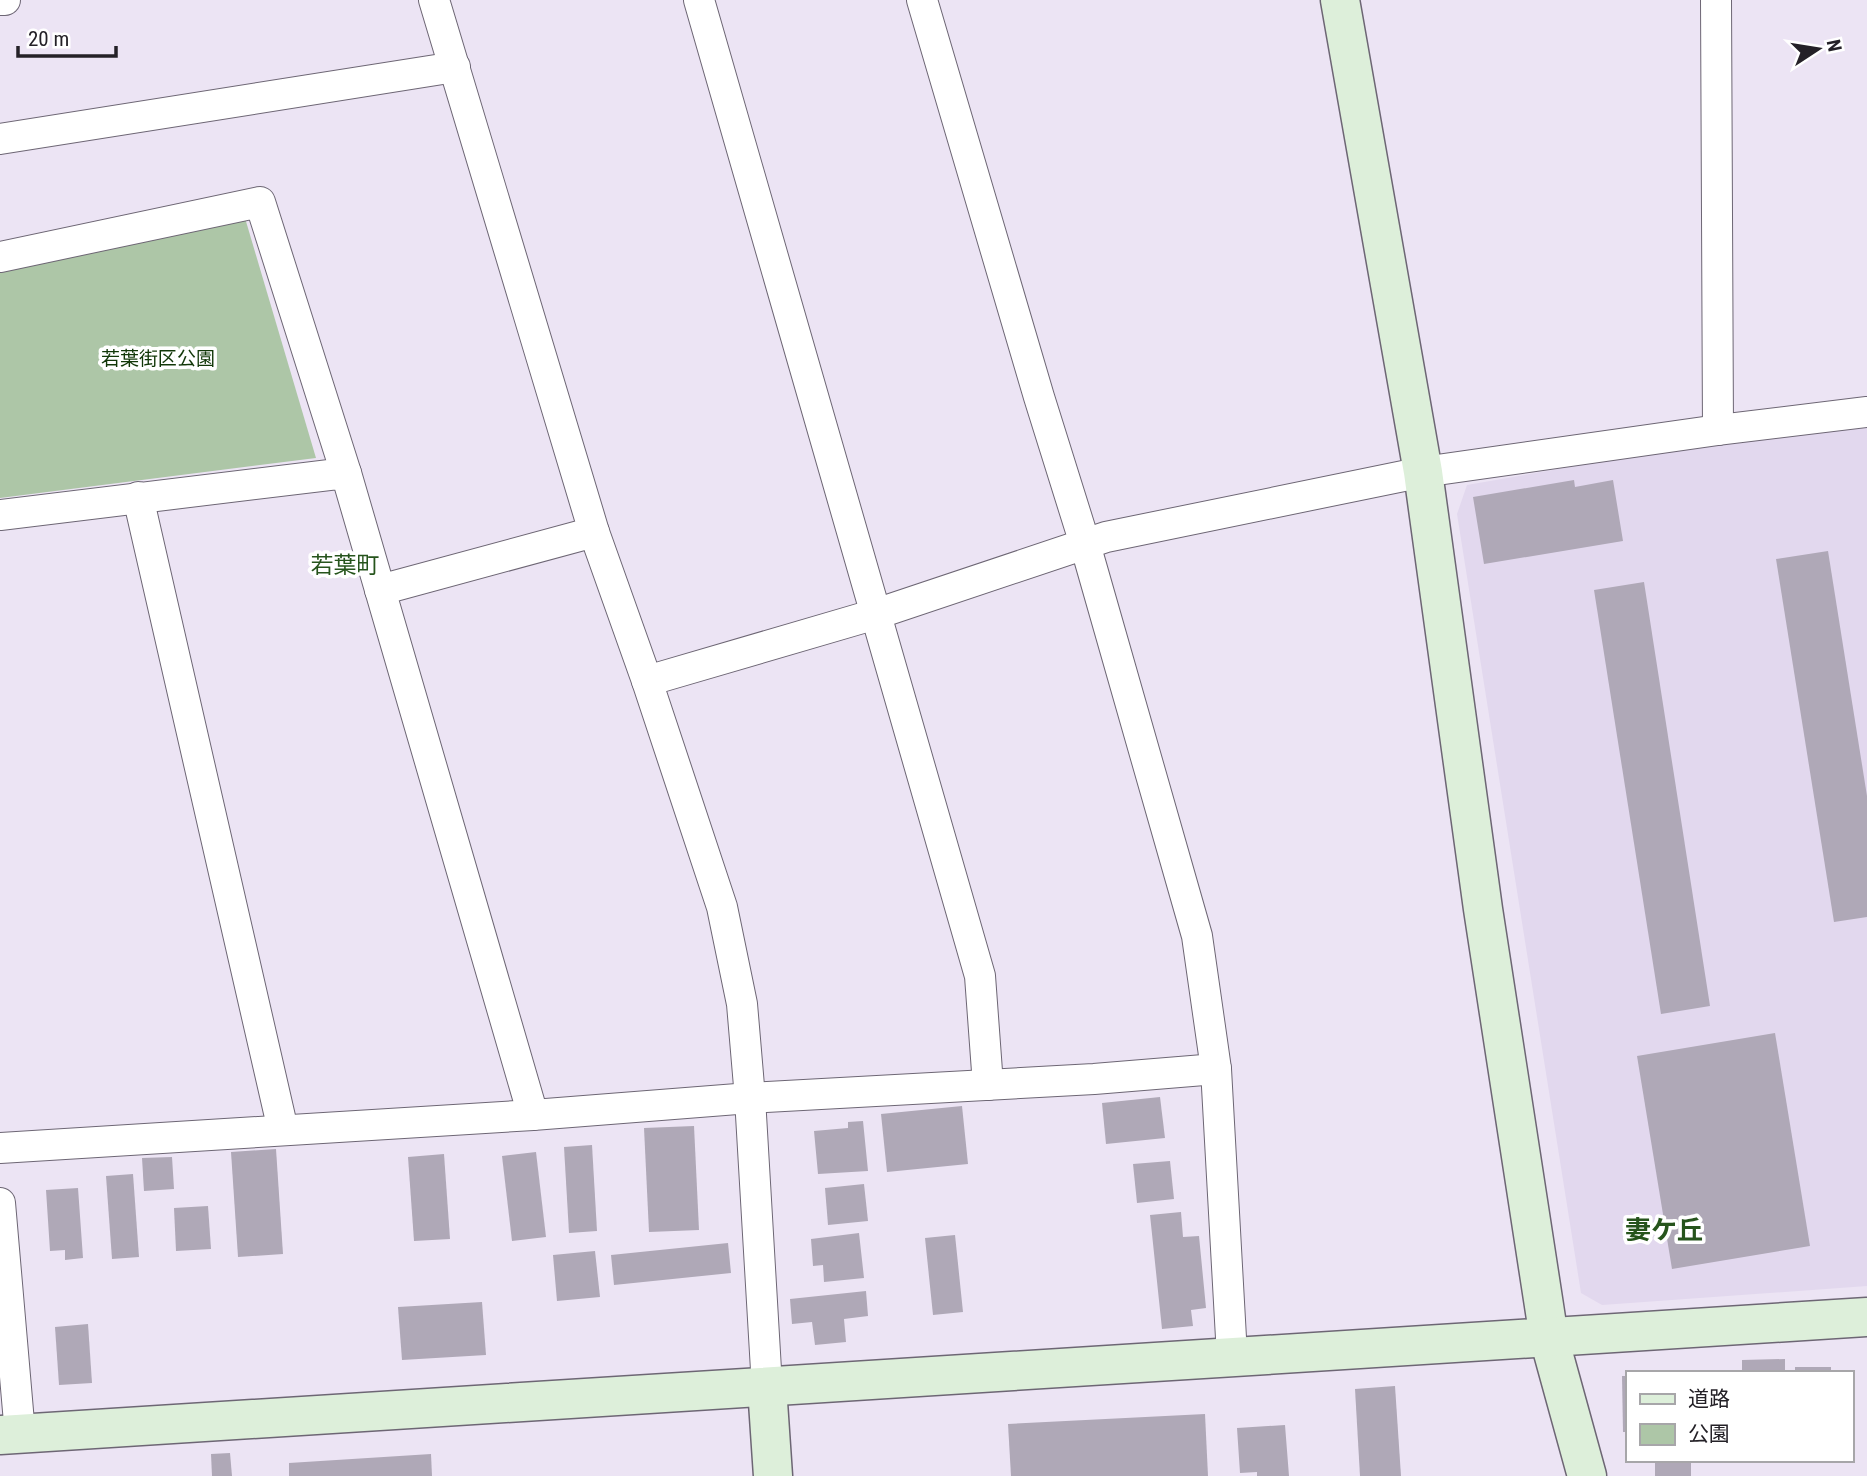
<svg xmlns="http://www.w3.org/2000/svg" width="1867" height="1476" viewBox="0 0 1867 1476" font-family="'Roboto Condensed','Noto Sans JP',sans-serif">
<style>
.built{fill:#e2d8ee}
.green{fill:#adc6a7}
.building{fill:#afa8b7}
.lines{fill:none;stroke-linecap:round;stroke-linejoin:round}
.street-casing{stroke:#6d6674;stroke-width:32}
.secondary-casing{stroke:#6d6674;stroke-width:41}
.street{stroke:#fff;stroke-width:30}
.secondary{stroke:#ddefda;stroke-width:38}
.labels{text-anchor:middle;stroke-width:7;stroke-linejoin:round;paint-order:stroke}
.park-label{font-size:19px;fill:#113708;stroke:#fff}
.quarter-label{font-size:23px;fill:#26541c;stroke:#fff}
.district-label{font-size:26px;font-weight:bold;fill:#26541c;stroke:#fff}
</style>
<rect width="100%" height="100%" fill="#ece4f4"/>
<polygon class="built" points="1867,423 1867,1286 1602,1305 1581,1293 1457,514 1467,485 1742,437"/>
<polygon class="green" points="245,218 316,458 0,498 0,269"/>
<g class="building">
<polygon points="1574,480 1575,487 1613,480 1623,541 1484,564 1473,497"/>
<polygon points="1828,551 1867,796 1867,917 1834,922 1776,559"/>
<polygon points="1644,582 1710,1006 1661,1014 1594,590"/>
<polygon points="1775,1033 1810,1246 1672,1269 1637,1056"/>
<polygon points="1160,1097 1165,1138 1106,1144 1102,1103"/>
<polygon points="962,1106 968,1164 887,1172 881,1114"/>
<polygon points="863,1121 868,1171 818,1174 814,1131 848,1128 848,1122"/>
<polygon points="694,1126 699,1230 649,1232 644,1128"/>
<polygon points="592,1145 597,1231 569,1233 564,1147"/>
<polygon points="276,1149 283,1254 238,1257 231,1152"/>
<polygon points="536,1152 546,1237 512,1241 502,1156"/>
<polygon points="444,1154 450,1239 414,1241 408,1157"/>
<polygon points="172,1157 174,1189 144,1191 142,1158"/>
<polygon points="1170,1161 1174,1199 1137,1203 1133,1164"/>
<polygon points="133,1174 139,1257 112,1259 106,1176"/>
<polygon points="864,1184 868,1221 828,1225 825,1188"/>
<polygon points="78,1188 83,1258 65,1260 65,1250 50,1251 46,1190"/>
<polygon points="208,1206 211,1249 176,1251 174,1208"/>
<polygon points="1181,1212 1183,1237 1199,1236 1206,1308 1191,1310 1193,1326 1162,1329 1150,1215"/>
<polygon points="859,1233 864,1278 824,1282 823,1265 813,1266 811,1239"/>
<polygon points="955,1235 963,1312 933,1315 925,1238"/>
<polygon points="728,1243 731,1273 614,1285 611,1255"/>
<polygon points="595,1251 600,1297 557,1301 553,1255"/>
<polygon points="866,1291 868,1316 844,1319 846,1342 815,1345 812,1322 792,1324 790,1299"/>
<polygon points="482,1302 486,1355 402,1360 398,1307"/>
<polygon points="88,1324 92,1383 59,1385 55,1327"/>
<polygon points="1785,1359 1785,1373 1742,1373 1742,1360"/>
<rect x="1795" y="1367" width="36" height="6"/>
<polygon points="1622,1376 1627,1376 1627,1432 1623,1432"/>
<polygon points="1395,1386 1401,1476 1360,1476 1355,1389"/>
<polygon points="1205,1414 1208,1476 1011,1476 1008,1424"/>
<polygon points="1285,1425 1289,1476 1257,1476 1257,1472 1240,1473 1237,1428"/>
<polygon points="230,1453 232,1476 212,1476 211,1454"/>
<polygon points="431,1454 432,1476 289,1476 289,1463"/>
<rect x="1655" y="1460" width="36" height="16"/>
</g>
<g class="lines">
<g class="street-casing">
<g id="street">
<polyline points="0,0 5,0"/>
<polyline points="434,0 594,532 647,681 722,907 742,1004 750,1098 767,1387"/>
<polyline points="699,0 980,976 988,1085"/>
<polyline points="922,0 1039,397 1085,544 1197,936 1216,1069 1232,1356"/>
<polyline points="1716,0 1718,430"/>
<polyline points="0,139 455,67"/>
<polyline points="0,257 260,202 346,473"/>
<polyline points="138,497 283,1130"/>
<polyline points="0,515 346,473 533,1115"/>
<polyline points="380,590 594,532"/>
<polyline points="647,681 876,614 1106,537 1423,472 1718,430 1867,412"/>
<polyline points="0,1148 533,1115 750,1098 1094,1079 1216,1069"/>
<polyline points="0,1203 20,1434"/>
</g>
</g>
<g class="secondary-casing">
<g id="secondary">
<polyline points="1340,0 1423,472 1483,909 1549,1338 1587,1476"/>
<polyline points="767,1387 773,1476"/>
<polyline points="0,1435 1867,1317"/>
</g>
</g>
<use href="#street" class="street"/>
<use href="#secondary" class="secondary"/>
</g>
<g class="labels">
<g class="park-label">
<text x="158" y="365">若葉街区公園</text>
</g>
<g class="quarter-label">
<text x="345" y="573">若葉町</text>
</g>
<g class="district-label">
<text x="1664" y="1239">妻ケ丘</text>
</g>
</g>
<rect x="1626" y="1371" width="228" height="91" fill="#ffffff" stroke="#a7a6a9" stroke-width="2"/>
<rect x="1640" y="1394" width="35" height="10" fill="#ddefda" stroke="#a7a6a9" stroke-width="2"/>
<text x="1688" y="1406" font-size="21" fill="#242127">道路</text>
<rect x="1640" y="1424" width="35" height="21" fill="#adc6a7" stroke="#a7a6a9" stroke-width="2"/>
<text x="1688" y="1441" font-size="21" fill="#242127">公園</text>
<g transform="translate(1818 49) rotate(78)" stroke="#ffffff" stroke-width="5" paint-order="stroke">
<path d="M0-5L12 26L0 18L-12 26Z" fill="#242127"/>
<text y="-10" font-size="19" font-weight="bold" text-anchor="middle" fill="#242127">N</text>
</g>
<path d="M18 46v10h98v-10" fill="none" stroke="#242127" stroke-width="3.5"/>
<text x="28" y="46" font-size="21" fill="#242127" stroke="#ffffff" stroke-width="5" paint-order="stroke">20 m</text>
</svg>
